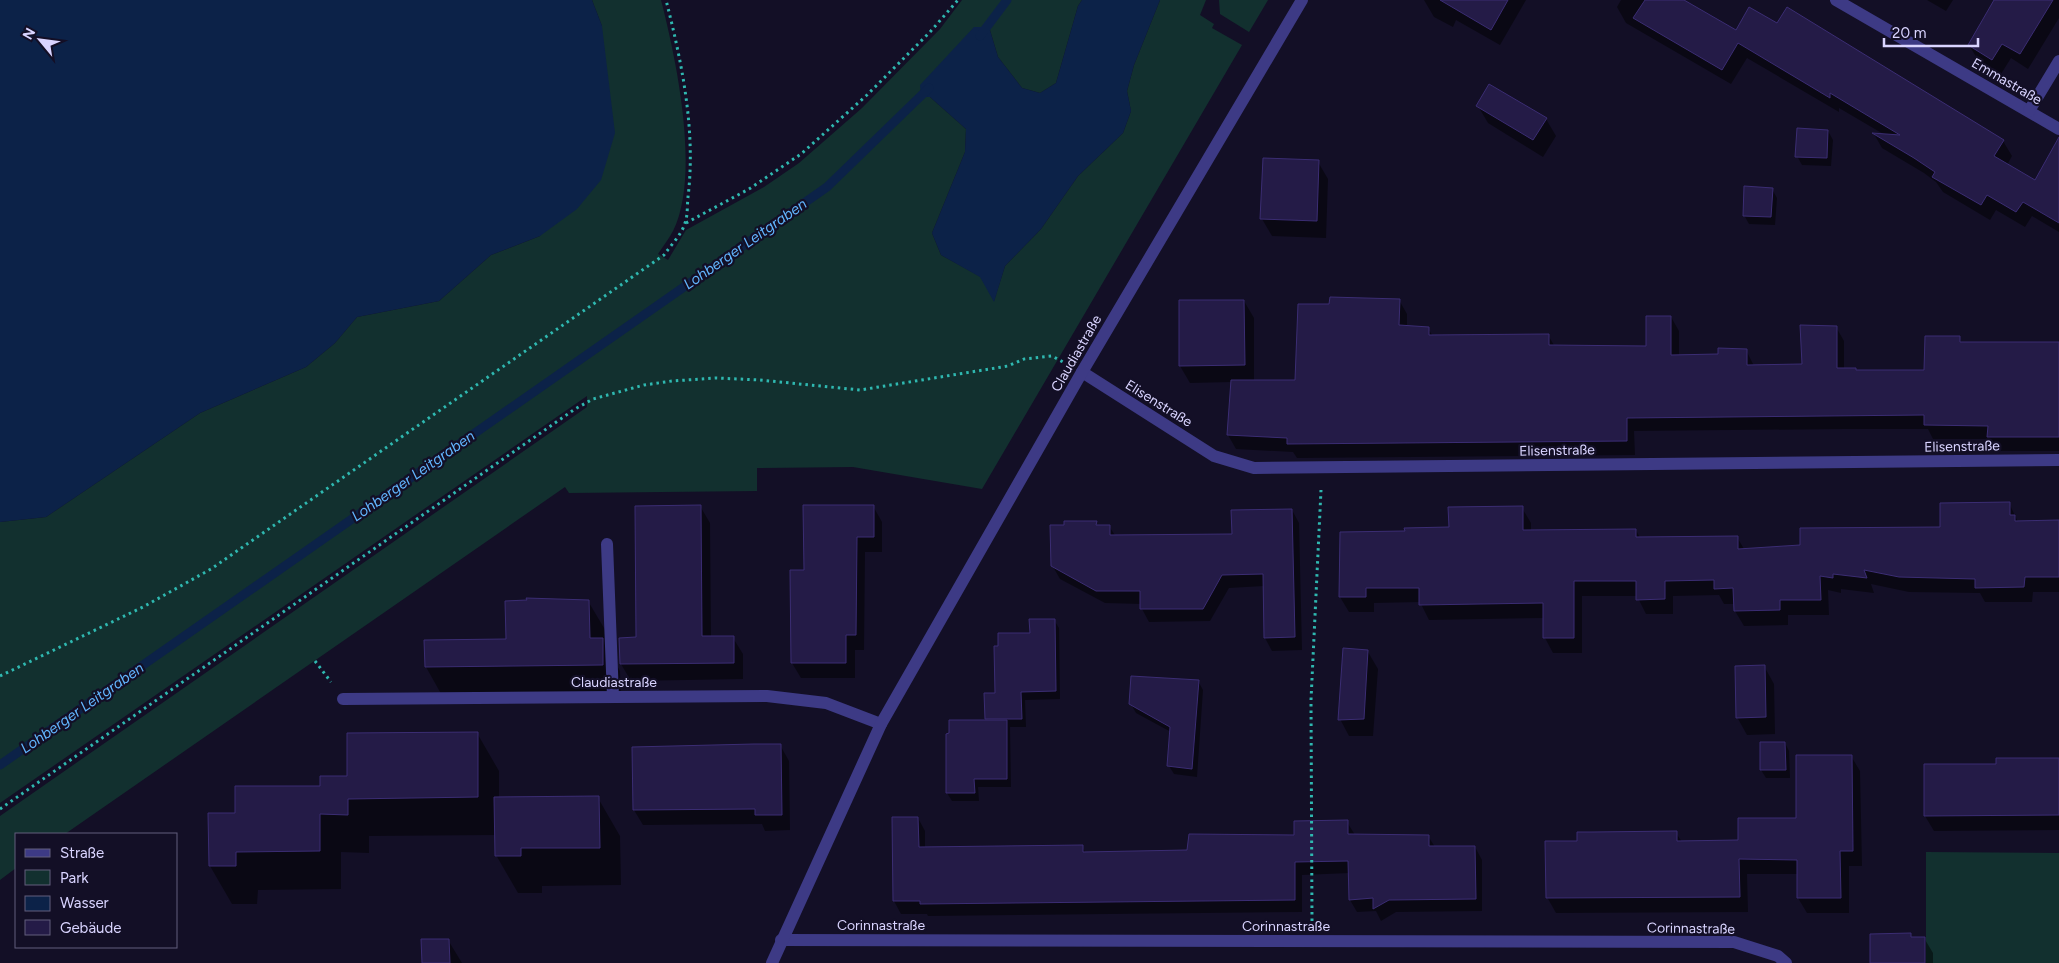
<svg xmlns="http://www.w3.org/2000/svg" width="2059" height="963" viewBox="0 0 2059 963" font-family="Figtree,sans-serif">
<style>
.green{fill:#12302f}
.water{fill:#0c2248}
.shadow{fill:#0007}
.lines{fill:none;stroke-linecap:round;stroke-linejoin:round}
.stream{stroke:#0c2248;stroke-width:9}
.building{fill:#241b47;stroke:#3b2d73}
.path{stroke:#2fb8b0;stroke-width:3;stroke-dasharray:2.5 4;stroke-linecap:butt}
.service{stroke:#3d3a85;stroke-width:12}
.minor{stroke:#3d3a85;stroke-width:12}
.labels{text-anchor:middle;stroke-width:4.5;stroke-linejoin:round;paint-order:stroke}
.street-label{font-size:14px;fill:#d9d4ff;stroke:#130f26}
.water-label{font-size:15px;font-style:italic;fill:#62b6ff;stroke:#130f26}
</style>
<rect width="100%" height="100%" fill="#130f26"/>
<g class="green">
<path d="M 592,0 L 661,0 C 676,58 701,175 673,231 C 669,239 663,246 658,254 L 668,260 L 686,230 L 764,187 L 799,163 L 862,108 L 940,29 L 962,0 L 1082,0 L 1078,6 L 1056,83 L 1040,93 L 1022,88 L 998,57 L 989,27 L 930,97 L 966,129 L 965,152 L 932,233 L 941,255 L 981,277 L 994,301 L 1005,266 L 1041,229 L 1078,176 L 1123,133 L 1131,111 L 1127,91 L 1134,65 L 1160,0 L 1206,0 L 1200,15 L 1214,24 L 1212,28 L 1242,45 L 982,489 L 853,467 L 757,468 L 757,491 L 569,493 L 565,487 L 65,834 L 16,834 L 16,868 L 0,880 L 0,816 L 587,407 L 587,396 L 0,803 L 0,522 L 46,517 L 200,413 L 306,367 L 335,343 L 357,317 L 439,301 L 491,255 L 540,236 L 602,26 Z"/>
<polygon points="1219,0 1268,0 1249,32 1220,14"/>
<polygon points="1926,852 2059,853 2059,963 1926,963"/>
</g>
<g class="water">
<polygon points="0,0 592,0 602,26 615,133 601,180 577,209 540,236 491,255 439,301 357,317 335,343 306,367 200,413 46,517 0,522"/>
<polygon points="1082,0 1160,0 1134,65 1127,91 1131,111 1123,133 1078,176 1041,229 1005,266 994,302 980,277 941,255 932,233 965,152 966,129 930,97 921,97 920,85 974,27 989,27 998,57 1022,88 1040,93 1056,83 1078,6"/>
</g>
<g class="shadow">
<polygon points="1424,0 1526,0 1500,45 1456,20 1453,27 1434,17"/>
<polygon points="1621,0 1681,0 1736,32 1778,25 2003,141 2012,156 2007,165 2035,182 2059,169 2059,232 2032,216 2025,227 1996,210 1990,220 1943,192 1936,182 1924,173 1882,148 1874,134 1885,135 1839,108 1839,112 1747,58 1731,84 1626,23 1617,7"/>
<polygon points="1927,0 1953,0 1946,11"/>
<polygon points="1996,0 2059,0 2059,18 2028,69 2011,58 2001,74 1978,60 1969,45"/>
<polygon points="1478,106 1546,119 1556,136 1543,157 1488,123"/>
<polygon points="1828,131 1833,140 1831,166 1802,165 1797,156"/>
<polygon points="1318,162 1328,179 1326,238 1272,236 1262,219"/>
<polygon points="1772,189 1777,198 1775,225 1749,224 1744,215"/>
<polygon points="1399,300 1407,314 1407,327 1428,329 1433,336 1548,335 1555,347 1647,347 1671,317 1679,331 1679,356 1719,355 1746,350 1754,366 1803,365 1836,327 1844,341 1844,369 1856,371 1926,371 1959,337 1962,343 2059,344 2059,451 1997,451 1990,439 1933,439 1928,429 1844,429 1634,431 1635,455 1297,458 1293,452 1236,449 1228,435 1232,382 1190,383 1180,366 1244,301 1254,318 1254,381 1297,381 1330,306"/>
<polygon points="2009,503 2018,522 2059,522 2059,592 2033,592 2032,602 1985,602 1980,593 1909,592 1871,584 1874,593 1841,589 1841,593 1828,590 1829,615 1788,615 1788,625 1744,626 1735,611 1735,604 1724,604 1719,595 1673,596 1673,614 1646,614 1637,596 1582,596 1582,653 1553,653 1545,638 1544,618 1429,620 1420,602 1374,603 1374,612 1349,612 1340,597 1406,533 1450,529 1522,508 1531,523 1531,531 1636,530 1640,538 1737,537 1744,549 1801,547 1942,528"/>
<polygon points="700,506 710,523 711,638 733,638 743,654 743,679 631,681 621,664 638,639"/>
<polygon points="873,506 882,522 882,552 865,552 864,650 855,650 855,678 801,678 792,663 805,571"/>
<polygon points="1292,510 1299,523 1302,650 1272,651 1265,638 1264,586 1229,588 1210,621 1149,622 1142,609 1142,604 1105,603 1060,579 1052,565 1096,523 1098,526 1109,526 1116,537 1233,535"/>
<polygon points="588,601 607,633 607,648 620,671 621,697 444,699 426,667 507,640"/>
<polygon points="1054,620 1059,628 1060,699 1025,700 1026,727 1010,727 1011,787 978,787 979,801 952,801 947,793 987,721 996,694 1031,634"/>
<polygon points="1368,652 1378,669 1373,736 1349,736 1340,719"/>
<polygon points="1764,666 1774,684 1775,734 1747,735 1737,717"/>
<polygon points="1198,681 1203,690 1197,777 1174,774 1169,766 1171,732 1136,713 1131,704"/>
<polygon points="477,733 499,771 499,799 598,798 620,836 621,885 542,886 542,893 518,893 496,855 496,835 369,836 369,853 341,852 341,889 258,890 257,904 232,904 210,866 237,814"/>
<polygon points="1785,743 1789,751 1790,778 1766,778 1761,770"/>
<polygon points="780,745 789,761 790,830 765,831 762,824 643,825 634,810"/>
<polygon points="1851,756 1860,771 1862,866 1849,866 1849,913 1807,913 1798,898 1798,874 1747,874 1748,912 1556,913 1547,897 1578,842 1676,833 1682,842 1739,842 1797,819"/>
<polygon points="2059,759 2059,830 1934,831 1925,816 1997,765"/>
<polygon points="893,818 918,818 925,831 925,848 1082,847 1086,853 1189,851 1295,836 1347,822 1355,835 1428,836 1435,847 1475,847 1482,860 1482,911 1396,912 1381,921 1376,911 1357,912 1350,900 1350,873 1302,875 1302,912 928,916 927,914 901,914 894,901"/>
<polygon points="1910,934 1912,938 1924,938 1933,953 1933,963 1871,963"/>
<polygon points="448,940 462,963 423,963"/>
</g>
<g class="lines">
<g class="stream">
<polyline points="980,36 1007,0"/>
<polyline points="0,765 827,187 929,88"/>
</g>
</g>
<g class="building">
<polygon points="1440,0 1508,0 1491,30"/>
<polygon points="1645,0 1684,0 1736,30 1749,7 1777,23 1787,7 2004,140 1994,156 2035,180 2059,137 2059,223 2023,202 2016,212 1987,195 1981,205 1932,177 1935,172 1914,158 1872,133 1900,135 1830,93 1830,98 1738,43 1722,70 1633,18"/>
<polygon points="1994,0 2053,0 2020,54 2002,44 1992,60 1968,45"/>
<polygon points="1489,84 1547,118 1533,140 1476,106"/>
<polygon points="1797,128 1828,130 1827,158 1795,157"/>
<polygon points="1263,158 1319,160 1317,221 1260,219"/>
<polygon points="1744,186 1773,188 1771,217 1743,216"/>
<polygon points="1330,297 1400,299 1399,325 1429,327 1429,335 1549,334 1549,345 1646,346 1646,316 1671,316 1671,355 1718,354 1718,348 1747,349 1747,365 1802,364 1800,325 1837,326 1837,368 1856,368 1856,370 1924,370 1925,336 1960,336 1960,342 2059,342 2059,437 1987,437 1988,426 1924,425 1924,415 1627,418 1627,441 1287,444 1287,438 1227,435 1231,380 1295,380 1298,304 1329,304"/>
<polygon points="1179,300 1244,300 1245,365 1179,366"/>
<polygon points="2010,502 2010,515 2015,515 2015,521 2059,520 2059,577 2025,577 2024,587 1975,588 1975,579 1899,577 1864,570 1867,578 1833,574 1833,578 1820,576 1821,600 1780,600 1780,610 1734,611 1733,588 1714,589 1714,580 1665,581 1665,599 1636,600 1636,581 1574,581 1574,638 1543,638 1543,603 1419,605 1419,588 1366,588 1366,597 1339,597 1340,532 1405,531 1404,528 1449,527 1448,507 1523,506 1523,530 1636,529 1636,537 1738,536 1738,549 1800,545 1800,528 1940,527 1940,503"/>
<polygon points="701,505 702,636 734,636 734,663 620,664 619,638 636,637 635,506"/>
<polygon points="803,505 874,505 874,537 857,537 856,635 846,635 846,663 791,663 790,570 804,570"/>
<polygon points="1292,509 1295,637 1264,638 1263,574 1222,575 1203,609 1140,609 1140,591 1096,591 1051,566 1050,525 1064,525 1064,521 1097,521 1096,525 1110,525 1110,535 1232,534 1231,510"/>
<polygon points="526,598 589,600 590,638 603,638 603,665 425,667 424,640 506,639 505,601 527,600"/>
<polygon points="1029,619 1055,619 1056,691 1021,692 1022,719 985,719 984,693 995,693 994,646 998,646 998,633 1030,633"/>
<polygon points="1343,648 1368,650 1364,719 1338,720"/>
<polygon points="1765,665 1766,717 1736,718 1735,666"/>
<polygon points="1131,676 1199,680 1192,769 1167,766 1170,727 1129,704"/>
<polygon points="949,720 1007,720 1007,779 974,779 975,793 946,793 946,734 949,733"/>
<polygon points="478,732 478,797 348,799 348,815 320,814 320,851 236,852 236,866 209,866 208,813 235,813 235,786 320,786 320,776 347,776 347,733"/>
<polygon points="1760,742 1785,742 1786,770 1760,770"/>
<polygon points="754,744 781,744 782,815 755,815 755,809 633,810 632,747"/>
<polygon points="1796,755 1852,755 1853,851 1840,851 1841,898 1797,898 1797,860 1739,859 1740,897 1546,898 1545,841 1577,841 1577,832 1592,832 1677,831 1677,841 1738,840 1738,818 1796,818"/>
<polygon points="1996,758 2059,758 2059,815 1924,816 1924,764 1996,764"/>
<polygon points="599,796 600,848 521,848 521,856 495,856 494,797"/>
<polygon points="892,817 918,817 919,847 1083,845 1083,852 1187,850 1189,834 1294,835 1294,821 1348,820 1348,834 1429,835 1429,846 1475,846 1476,899 1389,900 1373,909 1373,898 1349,900 1348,861 1295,862 1295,900 920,904 920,901 893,901"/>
<polygon points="1911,933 1911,937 1925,937 1925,963 1870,963 1870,934"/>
<polygon points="421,939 449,939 450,963 422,963"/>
</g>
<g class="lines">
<g class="path">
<polyline points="686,223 749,189 801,154 867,95 930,32 958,0"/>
<polyline points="315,661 331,682"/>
<path d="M 0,676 L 143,607 L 211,569 L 664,255 C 671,245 682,234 685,223 C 688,215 687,205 688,197 C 696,131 682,63 666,0"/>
<polyline points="0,809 575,409 593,399 644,385 672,381 716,378 760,380 860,390 1008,366 1024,359 1052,356 1063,362"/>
<polyline points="1312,921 1311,700 1321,490"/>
</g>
<polyline class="service" points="607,544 613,697"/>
<g class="minor">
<polyline points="1836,0 2059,129"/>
<polyline points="2029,111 2059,61"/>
<polyline points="1082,372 1214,456 1254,468 2059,460"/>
<polyline points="343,699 767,696 826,703 881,724"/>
<polyline points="781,940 1734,942 1778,956 1786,963"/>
<polyline points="772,963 881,724 1082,372 1302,0"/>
</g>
</g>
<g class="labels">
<g class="street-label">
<text transform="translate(2007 81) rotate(30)" y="5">Emmastraße</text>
<text transform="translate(1076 353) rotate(-60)" y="5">Claudiastraße</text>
<text transform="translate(1159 403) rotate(32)" y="5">Elisenstraße</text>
<text transform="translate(1962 446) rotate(-1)" y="5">Elisenstraße</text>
<text transform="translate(1557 450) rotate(-1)" y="5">Elisenstraße</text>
<text x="614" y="687">Claudiastraße</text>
<text x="881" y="930">Corinnastraße</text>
<text x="1286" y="931">Corinnastraße</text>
<text transform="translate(1691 928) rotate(1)" y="5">Corinnastraße</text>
</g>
<g class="water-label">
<text transform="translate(745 244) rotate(-35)" y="5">Lohberger Leitgraben</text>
<text transform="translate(413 476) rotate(-35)" y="5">Lohberger Leitgraben</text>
<text transform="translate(82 708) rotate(-35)" y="5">Lohberger Leitgraben</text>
</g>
</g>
<rect x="15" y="833" width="162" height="115" fill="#130f26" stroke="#625e7d"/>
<rect x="25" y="849" width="25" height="8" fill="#3d3a85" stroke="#625e7d"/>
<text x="60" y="858" font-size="15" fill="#d9d4ff">Straße</text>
<rect x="25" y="870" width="25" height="15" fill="#12302f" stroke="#625e7d"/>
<text x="60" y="883" font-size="15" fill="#d9d4ff">Park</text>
<rect x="25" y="896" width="25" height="15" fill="#0c2248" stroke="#625e7d"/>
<text x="60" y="908" font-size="15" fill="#d9d4ff">Wasser</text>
<rect x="25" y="920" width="25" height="15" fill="#241b47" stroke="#625e7d"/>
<text x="60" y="933" font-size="15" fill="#d9d4ff">Gebäude</text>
<g transform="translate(40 40) rotate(299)" stroke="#130f26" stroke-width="4" paint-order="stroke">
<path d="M0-4L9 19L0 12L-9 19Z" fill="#d9d4ff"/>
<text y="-8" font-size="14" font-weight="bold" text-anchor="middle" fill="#d9d4ff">N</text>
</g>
<path d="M1884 38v8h94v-8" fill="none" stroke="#d9d4ff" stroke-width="2.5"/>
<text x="1892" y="38" font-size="15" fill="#d9d4ff" stroke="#130f26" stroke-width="4" paint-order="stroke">20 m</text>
</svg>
